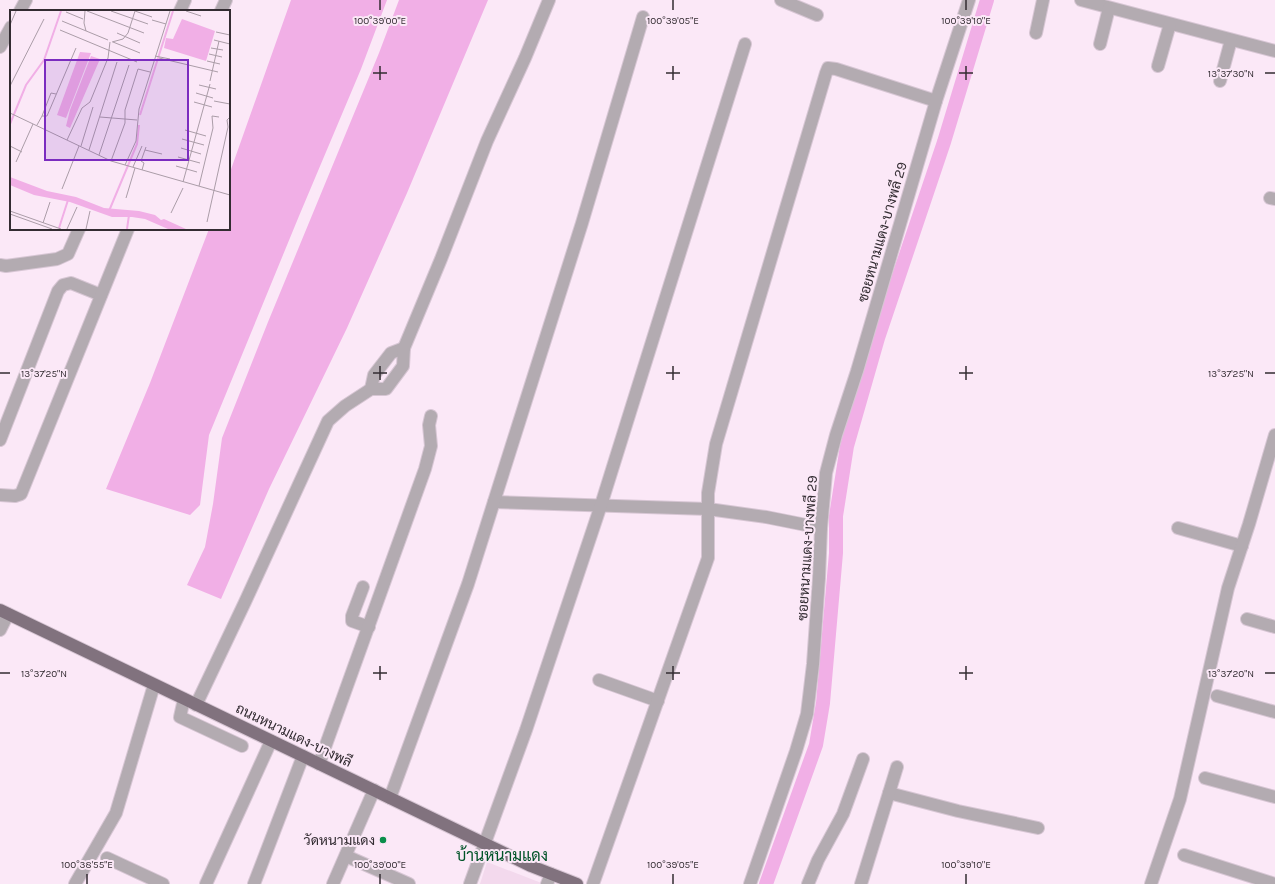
<svg xmlns="http://www.w3.org/2000/svg" width="1275" height="884" viewBox="0 0 1275 884" font-family="Karla,Sarabun,sans-serif">
<style>
.built{fill:#f3d9ed}
.water{fill:#f1afe6}
.lines{fill:none;stroke-linecap:round;stroke-linejoin:round}
.canal{stroke:#f1afe6;stroke-width:14}
.minor-casing{stroke:#d7c6d4;stroke-width:14}
.major-casing{stroke:#d7c6d4;stroke-width:14}
.minor{stroke:#b3abb1;stroke-width:12}
.major{stroke:#81727e;stroke-width:12}
.ticks{fill:none;stroke:#332c32;stroke-width:1.5}
.poi-dot{fill:#0a8e4b;stroke:#fbe8f7;stroke-width:1.5}
.labels{text-anchor:middle;stroke-width:4;stroke-linejoin:round;paint-order:stroke}
.street-label{font-size:14px;fill:#332c32;stroke:#fbe8f7}
.poi-label{font-size:14px;fill:#332c32;stroke:#fbe8f7;text-anchor:end}
.quarter-label{font-size:16px;fill:#005328;stroke:#fbe8f7}
.inset-river{fill:none;stroke:#f1afe6;stroke-width:2}
.inset-road{fill:none;stroke:#ab9da8;stroke-width:1}
.view{fill:#7b2cbf;fill-opacity:0.15;stroke:#7b2cbf;stroke-width:2}
.inset-edge{fill:none;stroke:#332c32;stroke-width:2}
.ticks-label{font-size:10px;text-anchor:middle;fill:#332c32;stroke:#fbe8f7;stroke-width:4;stroke-linejoin:round;paint-order:stroke}
</style>
<rect width="100%" height="100%" fill="#fbe8f7"/>
<polygon class="built" points="487,862 544,884 480,884"/>
<g class="water">
<polygon points="291,0 387,0 361,69 299,216 209,435 200,505 190,515 106,489 150,383 209,229 229,229 229,175"/>
<polygon points="399,0 488,0 407,193 347,328 269,489 221,599 187,585 205,547 213,504 222,438 268,322 379,53"/>
</g>
<g class="lines">
<polyline class="canal" points="766,884 816,745 823,703 836,553 836,516 847,446 878,338 944,142 987,0"/>
<g class="minor-casing">
<g id="minor">
<polyline points="781,0 817,15"/>
<polyline points="1081,0 1275,51"/>
<polyline points="20,11 26,0"/>
<polyline points="180,11 185,0"/>
<polyline points="221,11 226,0"/>
<polyline points="1036,33 1043,0"/>
<polyline points="1100,44 1109,8"/>
<polyline points="0,47 11,27"/>
<polyline points="1158,66 1170,24"/>
<polyline points="1220,81 1231,40"/>
<polyline points="1270,198 1275,199"/>
<polyline points="0,265 6,266 57,259 68,254 79,229"/>
<polyline points="371,389 374,375 391,353 404,348"/>
<polyline points="0,440 58,291 63,285 71,283 101,295"/>
<polyline points="0,495 15,496 21,494 128,229"/>
<polyline points="494,502 708,509 766,517 821,528"/>
<polyline points="1178,528 1242,546"/>
<polyline points="363,587 352,616 352,621 369,627"/>
<polyline points="1247,619 1275,627"/>
<polyline points="0,630 8,614"/>
<polyline points="599,680 658,701"/>
<polyline points="1217,696 1275,712"/>
<polyline points="184,699 180,717 242,746"/>
<polyline points="196,705 245,602 328,421 345,406 371,389 386,389 403,366 404,348 441,259 487,141 525,58 549,0"/>
<polyline points="319,764 425,469 431,446 429,425 431,416"/>
<polyline points="1205,778 1275,797"/>
<polyline points="889,793 958,811 1038,828"/>
<polyline points="390,798 468,584 582,223 643,17"/>
<polyline points="1184,855 1275,884"/>
<polyline points="346,856 409,884"/>
<polyline points="107,858 163,884"/>
<polyline points="75,884 116,813 154,685"/>
<polyline points="206,884 271,741"/>
<polyline points="254,884 303,756"/>
<polyline points="333,884 374,790"/>
<polyline points="470,884 526,730 601,505 745,44"/>
<polyline points="547,884 551,874"/>
<polyline points="593,884 708,558 708,493 716,444 826,73 828,68 836,69 936,101"/>
<polyline points="750,884 796,751 807,714 813,664 819,578 821,528 826,473 836,435 857,371 936,101 969,0"/>
<polyline points="808,884 818,860 843,814 863,759"/>
<polyline points="861,884 897,767"/>
<polyline points="1151,884 1180,799 1228,588 1249,524 1275,435"/>
</g>
</g>
<g class="major-casing">
<polyline id="major" points="0,610 531,866 577,884"/>
</g>
<use href="#minor" class="minor"/>
<use href="#major" class="major"/>
</g>
<path class="ticks" d="M 380,0 L 380,10M 673,0 L 673,10M 966,0 L 966,10M 380,66 L 380,80M 673,66 L 673,80M 966,66 L 966,80M 373,73 L 387,73M 666,73 L 680,73M 959,73 L 973,73M 1265,73 L 1275,73M 380,366 L 380,380M 673,366 L 673,380M 966,366 L 966,380M 0,373 L 10,373M 373,373 L 387,373M 666,373 L 680,373M 959,373 L 973,373M 1265,373 L 1275,373M 380,666 L 380,680M 673,666 L 673,680M 966,666 L 966,680M 0,673 L 10,673M 373,673 L 387,673M 666,673 L 680,673M 959,673 L 973,673M 1265,673 L 1275,673M 87,874 L 87,884M 380,874 L 380,884M 673,874 L 673,884M 966,874 L 966,884"/>
<circle class="poi-dot" cx="383" cy="840" r="4"/>
<g class="labels">
<g class="street-label">
<text transform="translate(882 232) rotate(-74)" y="5">ซอยหนามแดง-บางพลี 29</text>
<text transform="translate(807 548) rotate(-86)" y="5">ซอยหนามแดง-บางพลี 29</text>
<text transform="translate(294 735) rotate(26)" y="5">ถนนหนามแดง-บางพลี</text>
</g>
<g class="poi-label">
<text x="375" y="845">วัดหนามแดง</text>
</g>
<g class="quarter-label">
<text x="502" y="861">บ้านหนามแดง</text>
</g>
</g>
<g transform="translate(10 10)">
<rect width="220" height="220" fill="#fbe8f7"/>
<path d="M 172,9 L 205,21 L 196,51 L 154,38 L 156,28 L 163,29 ZM 70,42 L 81,43 L 56,108 L 47,105 ZM 81,46 L 90,49 L 60,118 L 56,116 L 60,100 ZM 0,167 L 37,181 L 66,187 L 94,198 L 129,201 L 145,205 L 151,210 L 154,209 L 176,219 L 158,219 L 135,209 L 122,207 L 102,207 L 60,192 L 24,185 L 0,175 Z" fill="#f1afe6"/>
<path class="inset-river" d="M 130,105 L 163,1M 0,114 L 16,75 L 34,50 L 51,1M 99,201 L 127,134 L 129,115M 49,218 L 58,190M 117,219 L 119,205"/>
<path class="inset-road" d="M 75,1 L 74,13 L 76,21M 77,1 L 134,23M 101,1 L 138,14M 125,1 L 142,7M 176,1 L 191,6M 56,2 L 73,9M 142,10 L 156,14M 52,11 L 98,30M 0,15 L 6,1M 50,20 L 127,52M 206,22 L 220,25M 107,23 L 130,33M 204,30 L 220,34M 102,32 L 113,29 L 118,23 L 125,1M 103,32 L 130,43M 201,38 L 213,40M 199,44 L 212,47M 145,46 L 160,49M 149,48 L 208,62M 197,51 L 210,54M 200,71 L 209,31M 189,75 L 206,79M 0,76 L 34,9M 186,83 L 203,88M 204,91 L 220,94M 184,92 L 202,97M 0,103 L 101,151 L 220,185M 32,106 L 41,83 L 46,84M 90,107 L 127,110M 27,115 L 32,106 L 37,106 L 66,38M 175,120 L 196,126M 172,129 L 194,135M 57,130 L 72,98 L 80,92 L 98,48 L 100,32M 0,136 L 12,142M 71,136 L 83,97M 171,138 L 191,144M 79,140 L 107,52M 135,140 L 152,144M 89,145 L 119,55M 168,147 L 190,153M 101,151 L 115,113 L 115,100 L 128,59 L 140,62M 6,152 L 23,114M 115,155 L 126,131 L 129,99 L 160,1M 166,156 L 187,162M 123,157 L 132,136M 132,160 L 134,153 L 131,151 L 136,137M 173,172 L 200,74M 189,176 L 203,118 L 202,106 L 209,107M 52,179 L 69,136M 116,188 L 125,158M 0,201 L 51,219M 161,203 L 173,178M 0,204 L 42,219M 197,212 L 218,117 L 217,110 L 220,107M 33,213 L 40,192M 57,219 L 67,197M 76,219 L 80,201"/>
<path class="view" d="M 35,50 L 178,50 L 178,150 L 35,150 Z"/>
<rect width="220" height="220" class="inset-edge"/>
</g>
<g class="ticks-label">
<text x="380" y="24">100°39'00"E</text>
<text x="673" y="24">100°39'05"E</text>
<text x="966" y="24">100°39'10"E</text>
<text x="1231" y="77">13°37'30"N</text>
<text x="44" y="377">13°37'25"N</text>
<text x="1231" y="377">13°37'25"N</text>
<text x="44" y="677">13°37'20"N</text>
<text x="1231" y="677">13°37'20"N</text>
<text x="87" y="868">100°38'55"E</text>
<text x="380" y="868">100°39'00"E</text>
<text x="673" y="868">100°39'05"E</text>
<text x="966" y="868">100°39'10"E</text>
</g>
</svg>
